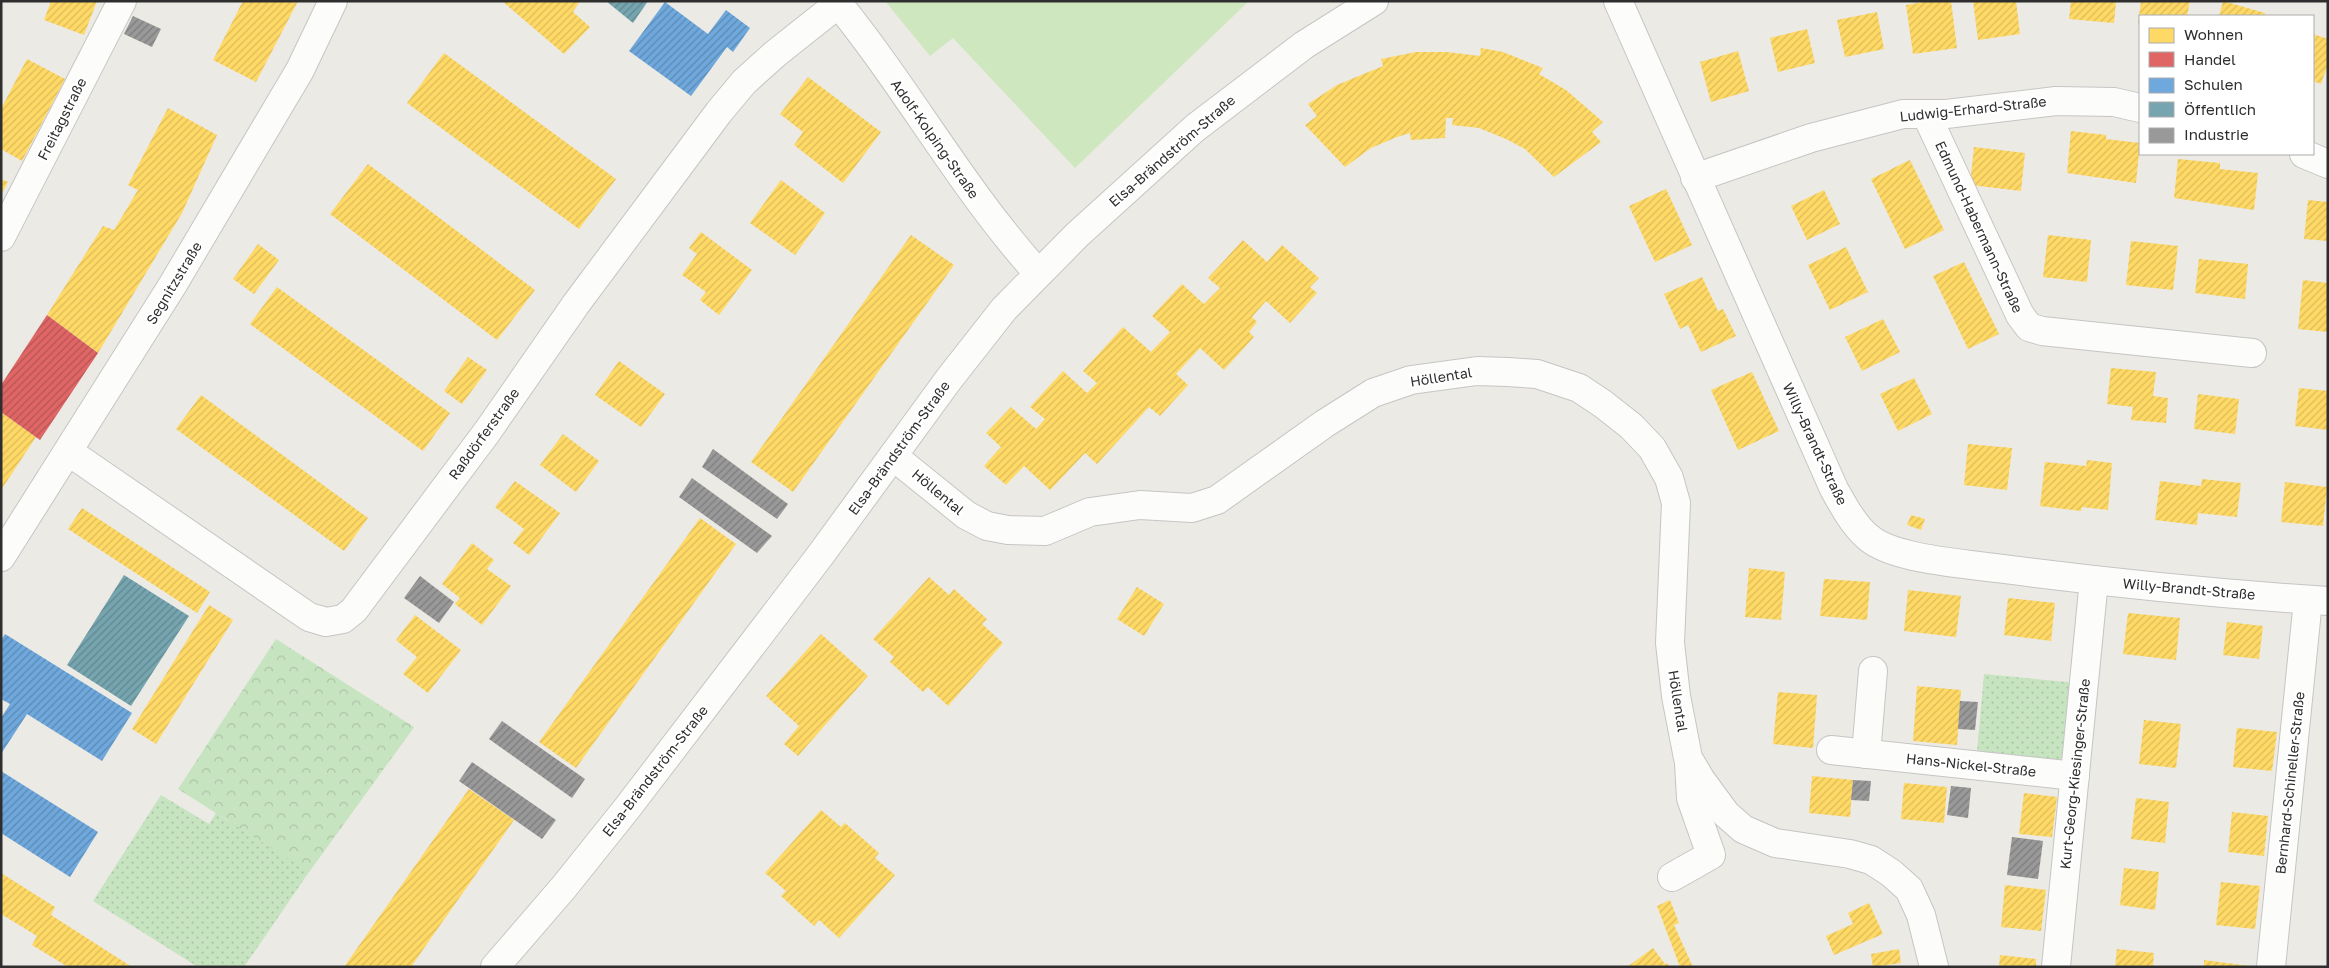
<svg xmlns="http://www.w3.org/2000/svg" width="2329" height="968" viewBox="0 0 2329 968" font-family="'Golos Text',sans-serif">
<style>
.grass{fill:url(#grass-dots)}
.park{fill:url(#park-crowns)}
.pitch{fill:#cfe7bf}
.homes{fill:url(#homes-hatch)}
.shops{fill:url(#shops-hatch)}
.schools{fill:url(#schools-hatch)}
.public{fill:url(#public-hatch)}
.industry{fill:url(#industry-hatch)}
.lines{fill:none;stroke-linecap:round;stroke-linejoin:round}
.minor-casing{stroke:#c6c5c4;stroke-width:30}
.minor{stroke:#fcfcfb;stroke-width:28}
.labels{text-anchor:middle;stroke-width:5;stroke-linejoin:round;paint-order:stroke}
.street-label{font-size:14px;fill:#2e2e2e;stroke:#fff}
</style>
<defs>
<pattern id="grass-dots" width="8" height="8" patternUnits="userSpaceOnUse" patternTransform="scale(1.25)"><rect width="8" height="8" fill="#c7e4c1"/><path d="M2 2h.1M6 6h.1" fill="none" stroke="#abc4a6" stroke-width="1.8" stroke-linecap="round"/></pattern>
<pattern id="park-crowns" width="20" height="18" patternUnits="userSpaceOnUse" patternTransform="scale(1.25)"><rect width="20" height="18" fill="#c7e4c1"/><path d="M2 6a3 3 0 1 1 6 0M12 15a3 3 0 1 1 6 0" fill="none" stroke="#abc4a6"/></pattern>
<pattern id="homes-hatch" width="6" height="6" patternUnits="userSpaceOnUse" patternTransform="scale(1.25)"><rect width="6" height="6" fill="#ffd966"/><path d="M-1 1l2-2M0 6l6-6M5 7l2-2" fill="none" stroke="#dbbb59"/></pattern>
<pattern id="shops-hatch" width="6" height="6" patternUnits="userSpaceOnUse" patternTransform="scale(1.25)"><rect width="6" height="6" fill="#e06666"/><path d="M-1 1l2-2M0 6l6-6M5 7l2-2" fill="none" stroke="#b65454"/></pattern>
<pattern id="schools-hatch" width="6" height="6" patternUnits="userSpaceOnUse" patternTransform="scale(1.25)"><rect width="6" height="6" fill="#6fa8dc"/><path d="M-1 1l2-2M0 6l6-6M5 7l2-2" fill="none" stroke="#5c89b3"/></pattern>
<pattern id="public-hatch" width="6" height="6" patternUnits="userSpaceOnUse" patternTransform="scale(1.25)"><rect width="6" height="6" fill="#76a5af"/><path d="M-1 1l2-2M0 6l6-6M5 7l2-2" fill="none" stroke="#61878f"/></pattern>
<pattern id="industry-hatch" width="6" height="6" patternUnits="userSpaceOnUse" patternTransform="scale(1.25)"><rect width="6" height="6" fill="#999"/><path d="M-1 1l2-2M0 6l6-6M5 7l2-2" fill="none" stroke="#7d7d7d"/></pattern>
</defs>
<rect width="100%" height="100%" fill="#ebeae5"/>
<g class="grass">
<polygon points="1984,674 2077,683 2071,748 2060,760 1977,752"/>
<polygon points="414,727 309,872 244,967 198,967 93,901 161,795 209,824 216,813 228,821"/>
</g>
<polygon class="park" points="276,639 414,727 309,872 178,789"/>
<polygon class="pitch" points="885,1 1249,1 1075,168 953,38 930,56"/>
<g class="homes">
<polygon points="51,1 97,1 84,35 44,20"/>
<polygon points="243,1 298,1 256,82 213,60"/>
<polygon points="502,1 580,1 573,12 590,27 564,54"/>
<polygon points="1930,1 1951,1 1957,48 1913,54 1906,5"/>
<polygon points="1973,1 2016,1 2020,34 1978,40"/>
<polygon points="2071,1 2116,1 2114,23 2069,19"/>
<polygon points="2141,1 2190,1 2187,16 2140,16 2140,23 2138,23"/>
<polygon points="2223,1 2265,13 2264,16 2219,16"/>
<polygon points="1877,12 1884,49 1845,57 1837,20"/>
<polygon points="1807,29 1815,63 1778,72 1770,38"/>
<polygon points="2313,34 2328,39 2328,64 2321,84 2313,81"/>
<polygon points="1481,48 1503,52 1543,68 1539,74 1566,90 1603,122 1592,132 1601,142 1554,177 1525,149 1506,139 1479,128 1452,125 1453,118 1446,118 1445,138 1411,140 1410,133 1397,137 1371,148 1345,167 1305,125 1317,116 1308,104 1337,85 1383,66 1381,59 1416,52 1447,52 1480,56"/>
<polygon points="1738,51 1749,91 1711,102 1700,62"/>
<polygon points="444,53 616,179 579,229 407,103"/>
<polygon points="27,59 65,79 22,161 1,149 1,109"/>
<polygon points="808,77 881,132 843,183 794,145 803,132 780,114"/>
<polygon points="168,108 217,135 182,213 98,353 47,315 103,226 114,230 138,190 128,185"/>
<polygon points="2071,131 2106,135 2106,139 2140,143 2136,183 2067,173"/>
<polygon points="1974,147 2025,153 2021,191 1970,185"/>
<polygon points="2178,159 2220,163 2220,169 2258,173 2254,210 2174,198"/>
<polygon points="1910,160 1944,230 1905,249 1871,179"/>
<polygon points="368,164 535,290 497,340 330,214"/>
<polygon points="1,179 8,182 1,195"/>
<polygon points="781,180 825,213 795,255 750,223"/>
<polygon points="1666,189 1692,245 1655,262 1629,206"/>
<polygon points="1824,190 1840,224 1807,240 1791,206"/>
<polygon points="2308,200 2328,202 2328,241 2304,239"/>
<polygon points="701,232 752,270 719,315 700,300 706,292 682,275 697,254 689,248"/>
<polygon points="911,235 954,265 793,492 751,462"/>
<polygon points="2048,235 2091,240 2087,282 2043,277"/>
<polygon points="1243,240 1267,262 1282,245 1319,278 1310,287 1317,293 1290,323 1266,301 1252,317 1257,322 1249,332 1254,337 1224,370 1200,348 1176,374 1188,385 1160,416 1149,407 1097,464 1085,453 1050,490 1024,466 1006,485 984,466 1001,447 986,433 1011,407 1036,429 1045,419 1030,407 1063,371 1087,393 1097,383 1083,371 1123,327 1151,352 1170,332 1152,316 1182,284 1204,304 1220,288 1208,278"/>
<polygon points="2131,241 2178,246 2173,290 2126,285"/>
<polygon points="258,244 279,260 254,294 233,279"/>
<polygon points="1846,247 1868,292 1830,310 1808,265"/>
<polygon points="2199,259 2248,264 2245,299 2195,293"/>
<polygon points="1964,262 1999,334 1968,349 1933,276"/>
<polygon points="1702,277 1718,311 1723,309 1736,336 1701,352 1688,325 1680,329 1664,294"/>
<polygon points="2303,280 2328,283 2328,332 2298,329"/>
<polygon points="277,287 450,413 423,451 250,324"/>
<polygon points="1883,319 1900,352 1862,371 1845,337"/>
<polygon points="468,357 487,370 462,404 444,391"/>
<polygon points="619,361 665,394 641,427 595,395"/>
<polygon points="2111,368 2156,372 2153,396 2168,398 2166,423 2131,420 2133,407 2107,404"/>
<polygon points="1752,372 1779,431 1738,450 1711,390"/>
<polygon points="1914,378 1932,414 1898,431 1880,394"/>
<polygon points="2299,388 2328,391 2328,430 2295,426"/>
<polygon points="2198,394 2239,399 2235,434 2194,429"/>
<polygon points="201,395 368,518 344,551 176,429"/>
<polygon points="1,412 36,437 1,490"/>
<polygon points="563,434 599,461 576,492 540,465"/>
<polygon points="1968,444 2012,448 2007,490 1964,485"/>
<polygon points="2087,460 2112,463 2108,510 2082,507 2081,511 2040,506 2045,462 2086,466"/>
<polygon points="2202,479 2241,483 2237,517 2198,513 2197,525 2155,520 2160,481 2201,486"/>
<polygon points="515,481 560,513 529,555 513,543 524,529 495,507"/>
<polygon points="2285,482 2327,487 2323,526 2281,522"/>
<polygon points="82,508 210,592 197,613 68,529"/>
<polygon points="1911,515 1925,519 1921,530 1907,525"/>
<polygon points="700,518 736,544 576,768 539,742"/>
<polygon points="472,543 494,560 487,569 511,586 482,625 455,604 460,598 442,584"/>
<polygon points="1749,568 1785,572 1781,620 1745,617"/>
<polygon points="929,577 949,595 954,589 987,619 982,624 1003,643 948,706 928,687 923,692 890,662 894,657 873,639"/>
<polygon points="1824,579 1870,582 1867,620 1820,616"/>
<polygon points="1137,587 1164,604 1144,636 1117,619"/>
<polygon points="1908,590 1961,596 1956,637 1904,631"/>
<polygon points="2008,598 2055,603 2051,641 2004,635"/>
<polygon points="209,605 233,620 156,744 132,729"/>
<polygon points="2128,613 2180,618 2176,660 2123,654"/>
<polygon points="415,615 461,650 428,693 403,674 417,657 396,640"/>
<polygon points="2227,622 2263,626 2259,659 2223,655"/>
<polygon points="821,634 868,676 798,756 784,744 799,726 766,696"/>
<polygon points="1917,686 1961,690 1957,745 1913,741"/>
<polygon points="1778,692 1817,695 1813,748 1773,744"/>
<polygon points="2144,720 2181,724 2176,768 2139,764"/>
<polygon points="2237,728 2277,732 2272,771 2233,767"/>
<polygon points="1812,776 1853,780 1850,817 1809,813"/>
<polygon points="1904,783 1947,787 1944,823 1901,819"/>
<polygon points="469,789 514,820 429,941 411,967 344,967"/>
<polygon points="2024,793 2057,797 2052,837 2019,834"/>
<polygon points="2136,798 2169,802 2165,843 2131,839"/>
<polygon points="821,810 841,827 845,823 879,853 875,858 895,875 839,938 819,920 814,926 781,896 786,891 765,873"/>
<polygon points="2232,812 2268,816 2264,856 2228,852"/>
<polygon points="2124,868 2159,872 2155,910 2120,905"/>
<polygon points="1,873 55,907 51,915 132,967 68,967 32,945 37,936 1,914"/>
<polygon points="2221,882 2260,886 2255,929 2216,925"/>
<polygon points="2005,885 2046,890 2041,931 2001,927"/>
<polygon points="1670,900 1679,923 1674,925 1693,967 1680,967 1657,906"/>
<polygon points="1869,903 1883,934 1834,955 1826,936 1853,924 1848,913"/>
<polygon points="1653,948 1665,964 1667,963 1670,967 1627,967"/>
<polygon points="1899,949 1901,963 1873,967 1871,954"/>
<polygon points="2117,949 2154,953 2153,967 2115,967"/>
<polygon points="2000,955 2036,959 2036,967 1999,967"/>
<polygon points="2204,960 2249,966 2249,967 2204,967"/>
</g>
<polygon class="shops" points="47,315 98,353 40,440 1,412 1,385"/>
<g class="schools">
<polygon points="665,2 708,34 726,10 750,28 733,52 727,47 691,96 629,51"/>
<polygon points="5,634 132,713 102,761 27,714 1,754 1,718 10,704 1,699 1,640"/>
<polygon points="1,771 98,832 70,877 1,833"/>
</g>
<g class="public">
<polygon points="606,1 648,1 633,23"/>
<polygon points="124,575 189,616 131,706 67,665"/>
</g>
<g class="industry">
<polygon points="133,16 161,29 152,47 124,34"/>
<polygon points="713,449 788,504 777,519 702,467"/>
<polygon points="692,478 772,536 757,553 679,497"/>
<polygon points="420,576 454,602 439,623 404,598"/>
<polygon points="1960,701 1978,702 1975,730 1958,729"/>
<polygon points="502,721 585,779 572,798 489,739"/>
<polygon points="472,762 556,820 542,839 459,781"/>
<polygon points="1853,780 1871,781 1869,801 1851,800"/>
<polygon points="1951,786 1971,788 1968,818 1947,815"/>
<polygon points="2012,837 2043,841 2038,879 2007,875"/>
</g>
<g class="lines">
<g class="minor-casing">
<g id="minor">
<path d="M 836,1 C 908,89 962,189 1038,273"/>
<path d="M 1618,1 L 1834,489 C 1843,505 1854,526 1869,538 C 1895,560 1970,564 2004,569 C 2112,583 2220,594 2328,601"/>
<polyline points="1926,114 2020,315 2029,327 2042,331 2252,353"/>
<polyline points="2304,154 2328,164"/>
<polyline points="1695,178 1811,138 1903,114 1946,114 2056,101 2114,102 2140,108"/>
<polyline points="1,237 122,1"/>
<polyline points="69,452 309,617 326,622 343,619 354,610 487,432 576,304 719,112 744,82 775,54 838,4"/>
<polyline points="893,456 966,515 987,526 1008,530 1045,531 1090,512 1140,505 1192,508 1217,500 1324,424 1373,393 1411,380 1477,371 1508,372 1537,374 1579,388 1603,404 1631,426 1652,448 1669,478 1676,503 1670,643 1676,696 1688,758 1701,780 1726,814 1743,829 1775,843 1850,854 1871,860 1891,873 1909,889 1921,915 1934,967"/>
<polyline points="1,557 172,286 300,70 333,1"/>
<polyline points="1831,750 2075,776"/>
<polyline points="1866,754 1873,671"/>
<polyline points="1672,877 1711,855 1691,798 1689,764"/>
<polyline points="495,967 564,887 628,807 819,557 949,379 1004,309 1077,235 1195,128 1304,45 1374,1"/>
<polyline points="2056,967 2094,580"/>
<polyline points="2271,967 2308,600"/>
</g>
</g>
<use href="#minor" class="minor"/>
</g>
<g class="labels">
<g class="street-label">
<text transform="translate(1973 109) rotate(-6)" y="5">Ludwig-Erhard-Straße</text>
<text transform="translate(62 119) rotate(-63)" y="5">Freitagstraße</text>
<text transform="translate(935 139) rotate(55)" y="5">Adolf-Kolping-Straße</text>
<text transform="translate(1172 151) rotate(-41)" y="5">Elsa-Brändström-Straße</text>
<text transform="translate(1979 227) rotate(65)" y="5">Edmund-Habermann-Straße</text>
<text transform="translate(174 283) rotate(-59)" y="5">Segnitzstraße</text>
<text transform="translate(1441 377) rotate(-9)" y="5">Höllental</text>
<text transform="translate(484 434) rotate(-54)" y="5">Raßdörferstraße</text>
<text transform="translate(1815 444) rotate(65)" y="5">Willy-Brandt-Straße</text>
<text transform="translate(899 448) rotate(-54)" y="5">Elsa-Brändström-Straße</text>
<text transform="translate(938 492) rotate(40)" y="5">Höllental</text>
<text transform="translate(2189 589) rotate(5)" y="5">Willy-Brandt-Straße</text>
<text transform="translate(1678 701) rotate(81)" y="5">Höllental</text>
<text transform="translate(1971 765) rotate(6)" y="5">Hans-Nickel-Straße</text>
<text transform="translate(655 771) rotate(-52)" y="5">Elsa-Brändström-Straße</text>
<text transform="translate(2075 774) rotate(-84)" y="5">Kurt-Georg-Kiesinger-Straße</text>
<text transform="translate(2290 783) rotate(-84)" y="5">Bernhard-Schineller-Straße</text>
</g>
</g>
<rect width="2329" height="968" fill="none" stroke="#2e2e2e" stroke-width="5"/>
<rect x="2139" y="15" width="175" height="140" fill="#ffffff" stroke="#ababab"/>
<rect x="2149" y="28" width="25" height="15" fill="#ffd966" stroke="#ababab"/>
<text x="2184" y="40" font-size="15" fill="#2e2e2e">Wohnen</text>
<rect x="2149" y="52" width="25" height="15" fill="#e06666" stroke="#ababab"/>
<text x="2184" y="65" font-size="15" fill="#2e2e2e">Handel</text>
<rect x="2149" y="78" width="25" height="15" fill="#6fa8dc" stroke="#ababab"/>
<text x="2184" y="90" font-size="15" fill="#2e2e2e">Schulen</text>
<rect x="2149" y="102" width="25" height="15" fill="#76a5af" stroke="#ababab"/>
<text x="2184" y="115" font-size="15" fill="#2e2e2e">Öffentlich</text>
<rect x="2149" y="128" width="25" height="15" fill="#999999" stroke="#ababab"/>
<text x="2184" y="140" font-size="15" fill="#2e2e2e">Industrie</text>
</svg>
